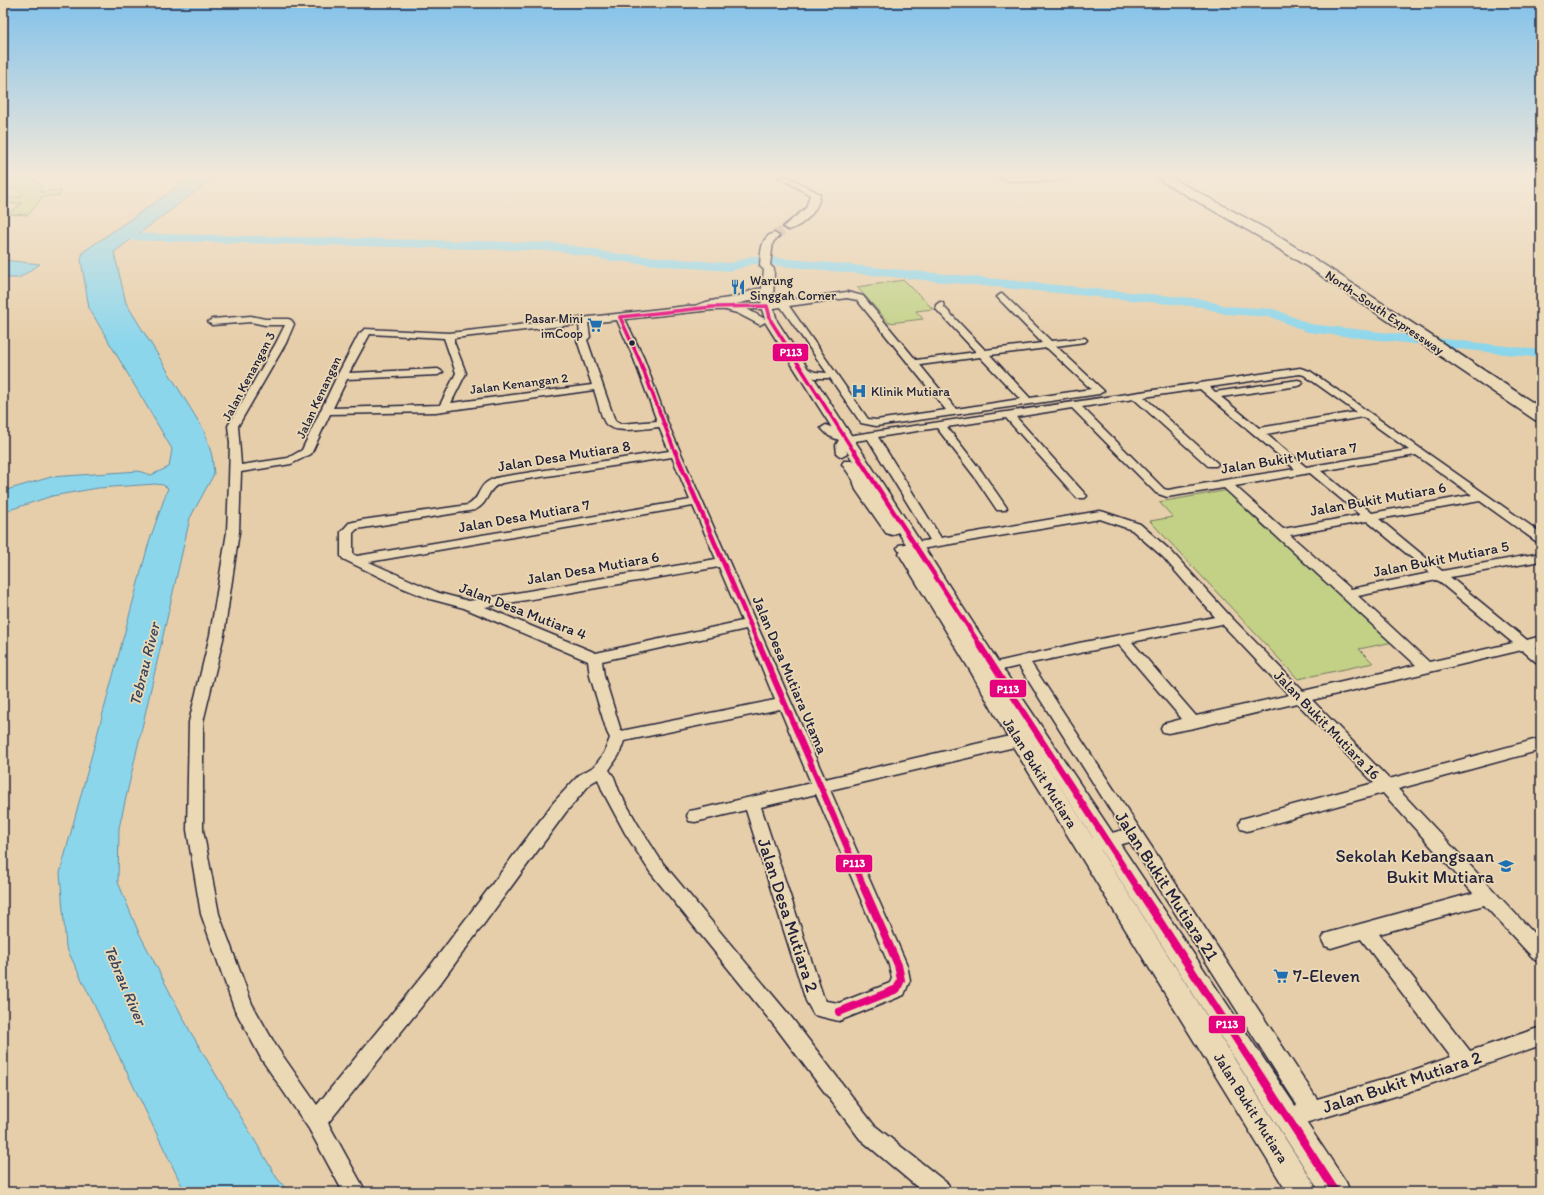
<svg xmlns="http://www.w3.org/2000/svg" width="1544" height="1195" viewBox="0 0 1544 1195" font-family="Itim,sans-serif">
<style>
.green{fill:#c2d186;stroke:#727a60}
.water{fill:#8cd6ec;stroke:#628ea5}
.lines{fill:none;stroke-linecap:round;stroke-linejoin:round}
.river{fill:#8cd6ec;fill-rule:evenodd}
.tertiary-tunnel{stroke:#c0ac94;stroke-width:10;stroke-dasharray:10 5;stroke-linecap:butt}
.minor-casing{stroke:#22223b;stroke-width:3}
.tertiary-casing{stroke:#22223b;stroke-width:3}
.primary-casing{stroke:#22223b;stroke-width:3}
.motorway-casing{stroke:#22223b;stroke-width:3}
.minor{fill:#ebd9b6;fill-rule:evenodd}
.tertiary{fill:#ebd9b6;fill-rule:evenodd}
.primary{fill:#ebd9b6;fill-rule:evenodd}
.motorway{fill:#ebd9b6;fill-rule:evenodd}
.bus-1-far3-casing{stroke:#ebd9b6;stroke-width:5.5}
.bus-1-far2-casing{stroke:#ebd9b6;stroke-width:8}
.bus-1-far1-casing{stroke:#ebd9b6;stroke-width:9}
.bus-1-casing{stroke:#ebd9b6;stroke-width:10}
.bus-1-far3{stroke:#e5007d;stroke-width:3.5}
.bus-1-far2{stroke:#e5007d;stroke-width:4.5}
.bus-1-far1{stroke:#e5007d;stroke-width:6}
.bus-1{stroke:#e5007d;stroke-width:8}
.bus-dot{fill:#22223b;stroke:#ebd9b6;stroke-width:1.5}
.labels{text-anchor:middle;stroke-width:3.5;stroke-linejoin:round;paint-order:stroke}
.far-poi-label{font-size:13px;fill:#22223b;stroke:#ebd9b6;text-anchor:start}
.far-street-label{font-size:13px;fill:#22223b;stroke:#ebd9b6}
.street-label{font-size:15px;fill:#22223b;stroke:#ebd9b6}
.water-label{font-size:16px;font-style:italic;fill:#37465e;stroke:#ebd9b6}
.near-poi-label{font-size:18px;fill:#22223b;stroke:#ebd9b6;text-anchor:end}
.near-street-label{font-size:18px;fill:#22223b;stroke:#ebd9b6}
.line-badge{stroke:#ebd9b6;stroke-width:1.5}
.badge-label{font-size:11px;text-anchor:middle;font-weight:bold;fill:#fff}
</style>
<rect width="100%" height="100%" fill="#e7ceaa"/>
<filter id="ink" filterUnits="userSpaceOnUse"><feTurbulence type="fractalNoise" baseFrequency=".025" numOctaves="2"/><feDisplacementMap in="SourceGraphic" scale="8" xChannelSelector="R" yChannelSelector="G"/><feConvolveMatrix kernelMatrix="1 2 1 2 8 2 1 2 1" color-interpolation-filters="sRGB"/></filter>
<g filter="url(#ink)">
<g class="green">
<polygon points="3,177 33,177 36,183 42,185 40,192 61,190 61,195 41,197 38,203 28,215 8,214 22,203 3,204 3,198 21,197 23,194 17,189 3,189"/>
<polygon points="904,280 933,309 916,311 923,319 889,323 857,287"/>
<polygon points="1229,490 1393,642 1359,649 1373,663 1298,679 1150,521 1173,517 1159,502"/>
</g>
<g class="water">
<polygon points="192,177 215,177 114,252 126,303 205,432 212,456 214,474 190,518 119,828 118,882 138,931 190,1031 277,1178 289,1192 185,1192 66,947 60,873 149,542 168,488 163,485 155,484 98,488 52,496 3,512 3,491 51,477 138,471 151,475 169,467 172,449 89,308 81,260 83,252"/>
<polygon points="3,260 40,264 19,278 3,278"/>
</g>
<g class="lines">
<polygon class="river" points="124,233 558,243 611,253 715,262 731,263 751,256 780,258 1202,299 1226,306 1274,309 1310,324 1541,350 1541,358 1307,332 1271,317 1225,314 1201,307 780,266 752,264 732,271 715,270 611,261 558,251 120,240 118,237 120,234"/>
<polyline class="tertiary-tunnel" points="774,236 788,227"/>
<g class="minor-casing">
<g id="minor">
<path d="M 847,292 L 863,296 L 916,360 L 976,352 L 936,309 L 936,305 L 940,302 L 943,303 L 944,307 L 985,350 L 1042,343 L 997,297 L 1001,294 L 1004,295 L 1051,341 L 1085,338 L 1087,340 L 1085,342 L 1056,346 L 1104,391 L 1099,394 L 876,426 L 861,423 L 830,378 L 815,378 L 797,370 L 795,368 L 800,365 L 815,372 L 827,373 L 781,307 L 767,309 L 712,310 L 625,319 L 644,359 L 668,424 L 825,779 L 1019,734 L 1024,736 L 1027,740 L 1024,744 L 1019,746 L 830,790 L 907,965 L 910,980 L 904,995 L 839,1021 L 814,1015 L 806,1001 L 746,810 L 695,822 L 689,821 L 687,816 L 689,811 L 695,810 L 811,783 L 780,709 L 624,741 L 619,755 L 609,770 L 614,777 L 619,791 L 637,823 L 662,862 L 791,1017 L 874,1125 L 948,1184 L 951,1192 L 923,1192 L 860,1139 L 777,1029 L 650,872 L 625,833 L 603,792 L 598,779 L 591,783 L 566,812 L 442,981 L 328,1123 L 366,1192 L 343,1192 L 309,1129 L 262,1060 L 234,1008 L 201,914 L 187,830 L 189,722 L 210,635 L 227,532 L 229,481 L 230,443 L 228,426 L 276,343 L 285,325 L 265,325 L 251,322 L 212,325 L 208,322 L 212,319 L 251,316 L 265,319 L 288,319 L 291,320 L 294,324 L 286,343 L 238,426 L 241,465 L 288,458 L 302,450 L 337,376 L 359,334 L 365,329 L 449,333 L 687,306 L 767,303 ZM 847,298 L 857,300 L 946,410 L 876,420 L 868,419 L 789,306 ZM 617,320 L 634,359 L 657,421 L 620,424 L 615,421 L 587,340 L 590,337 L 588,323 ZM 579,324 L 580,336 L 577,340 L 592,385 L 451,403 L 466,373 L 454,342 L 454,338 ZM 370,334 L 444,338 L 456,373 L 440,405 L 333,408 L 347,379 L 438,375 L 443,372 L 438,369 L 349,373 ZM 1047,348 L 1091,389 L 1030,398 L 990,355 ZM 980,357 L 1020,399 L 956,409 L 920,365 ZM 594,390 C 598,401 600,414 605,423 C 613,435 646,428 659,427 L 669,451 L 500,477 C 474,483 484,496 468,505 L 362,520 L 349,523 L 341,532 L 341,556 L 343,559 L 398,586 L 430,599 L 464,608 L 588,661 L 590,676 L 607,732 L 610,738 L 604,753 L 595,766 L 579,775 L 554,802 L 428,969 L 317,1105 L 276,1046 L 252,1004 L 219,914 L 203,830 L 203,722 L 224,635 L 239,532 L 241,472 L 291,464 L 311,454 L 330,414 L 436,412 ZM 672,457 L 690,500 L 357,556 L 353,554 L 353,533 L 357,529 L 475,510 C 491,502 485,489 502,483 ZM 693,506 L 716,559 L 469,601 L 439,593 L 369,562 ZM 719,567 L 742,621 L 596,653 L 485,607 ZM 746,629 L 775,700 L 621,731 L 604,676 L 602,661 ZM 816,794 L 889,965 L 892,978 L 890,983 L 839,1003 L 826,1001 L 823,996 L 761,807 Z"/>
<path d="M 1300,368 L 1310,371 L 1541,533 L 1541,543 L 1537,542 L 1480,501 L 1379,519 L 1442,571 L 1541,553 L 1541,561 L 1450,577 L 1527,640 L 1541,636 L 1541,646 L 1535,647 L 1541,652 L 1541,664 L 1536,662 L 1522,650 L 1312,700 L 1389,779 L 1541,738 L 1541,750 L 1398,789 L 1541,941 L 1541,962 L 1535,960 L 1484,905 L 1379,934 L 1470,1051 L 1541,1027 L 1541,1045 L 1399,1095 L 1285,1129 L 1278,1126 L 1275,1119 L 1278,1112 L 1297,1105 L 1130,842 L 1099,850 L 1093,848 L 1091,843 L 1093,838 L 1123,830 L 1019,666 L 993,672 L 988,670 L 986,667 L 988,664 L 1079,643 L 1215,617 L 1163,557 L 1132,530 L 1100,519 L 903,552 L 899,551 L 897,548 L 899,545 L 930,540 L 868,439 L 849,442 L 846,445 L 847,454 L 842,457 L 837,454 L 836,445 L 839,440 L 829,436 L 821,428 L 826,425 C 832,426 840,433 847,436 ZM 1300,374 L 1304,375 L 1356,412 L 1259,428 L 1221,397 L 1298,386 L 1301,385 L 1303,383 L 1301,381 L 1298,380 L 1215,392 L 1210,387 ZM 1200,389 L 1295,469 L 1225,480 L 1168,490 L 1164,489 L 1082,407 L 1134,399 L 1208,466 L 1216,466 L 1218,464 L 1216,462 L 1144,397 ZM 1072,408 L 1156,493 L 1167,497 L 1224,488 L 1416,665 L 1303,691 L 1230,616 L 1171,551 L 1140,524 L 1104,512 L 1100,511 L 941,538 L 878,437 L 937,428 L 974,476 L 997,510 L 1005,510 L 1007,508 L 982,472 L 947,427 L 1006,418 L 1077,498 L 1085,498 L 1087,496 L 1085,494 L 1016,417 ZM 1363,417 L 1409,450 L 1306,467 L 1266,434 ZM 1416,455 L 1472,495 L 1372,513 L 1321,471 ZM 1310,473 L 1360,515 L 1283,529 L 1235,486 ZM 1367,521 L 1430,573 L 1351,589 L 1290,535 ZM 1437,580 L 1513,643 L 1429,662 L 1358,596 ZM 1222,624 L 1289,695 L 1196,716 L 1132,642 ZM 1119,645 L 1182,719 L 1163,724 L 1161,728 L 1163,732 L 1168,733 L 1194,728 L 1297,703 L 1374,783 L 1241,819 L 1239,824 L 1241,829 L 1247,831 L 1383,793 L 1473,893 L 1331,932 L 1325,934 L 1322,940 L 1325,946 L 1331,948 L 1361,939 L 1451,1057 L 1399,1075 L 1317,1099 L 1031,663 Z"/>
</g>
</g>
<g class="tertiary-casing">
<g id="tertiary">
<path d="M 779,177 L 789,177 L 820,194 C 819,210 804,226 788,230 L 783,227 L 806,208 L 810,195 Z"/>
<path d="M 774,233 L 779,236 L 773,242 L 770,265 L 774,269 L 773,306 L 777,321 L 999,663 L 1346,1182 L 1350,1192 L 1320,1192 L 1013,713 L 1313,1182 L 1317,1192 L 1287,1192 L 1012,745 L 971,672 L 899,554 L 901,551 L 910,550 L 898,532 L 892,535 L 886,533 L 856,490 L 853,480 L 842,464 L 844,461 L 853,461 L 765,322 L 760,325 L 737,313 L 722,309 L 721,306 L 699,311 L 695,310 L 693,308 C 699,301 726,299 735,297 C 744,295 754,287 762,289 L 764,270 L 760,266 C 761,254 760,237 774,233 ZM 762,295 L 761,306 L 765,319 L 745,308 L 731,305 L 749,301 Z"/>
</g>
</g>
<g class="primary-casing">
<path id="primary" d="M 998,177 L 1067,177 C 1062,183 1003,183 998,177 Z"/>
</g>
<g class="motorway-casing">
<polygon id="motorway" points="1156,177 1170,177 1268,230 1321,263 1541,408 1541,421 1535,420 1311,269 1258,236 1158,179"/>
</g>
<use href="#minor" class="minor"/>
<use href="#tertiary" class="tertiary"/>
<use href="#primary" class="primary"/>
<use href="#motorway" class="motorway"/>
<g class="bus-1-far3-casing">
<g id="bus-1-far3">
<polyline points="620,317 712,307 767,306 771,321 854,452"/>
<polyline points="620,317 639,359 675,452"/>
</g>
</g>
<g class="bus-1-far2-casing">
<g id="bus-1-far2">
<polyline points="675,451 759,645"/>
<polyline points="854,451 980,645"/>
</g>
</g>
<g class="bus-1-far1-casing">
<g id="bus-1-far1">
<polyline points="759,644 865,889"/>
<polyline points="979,644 1138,889"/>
</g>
</g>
<g class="bus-1-casing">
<g id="bus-1">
<polyline points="1138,888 1336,1192"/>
<polyline points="839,1012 897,989 901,980 898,965 864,888"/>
</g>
</g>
<use href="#bus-1-far3" class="bus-1-far3"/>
<use href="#bus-1-far2" class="bus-1-far2"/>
<use href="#bus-1-far1" class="bus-1-far1"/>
<use href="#bus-1" class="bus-1"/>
</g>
</g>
<linearGradient id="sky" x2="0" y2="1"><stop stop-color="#83c2ea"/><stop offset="0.51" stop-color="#f4e9d9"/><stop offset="1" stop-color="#f4e9d9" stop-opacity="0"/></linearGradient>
<rect width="1544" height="344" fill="url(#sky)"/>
<defs>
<g id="restaurant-bare" transform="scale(1.2)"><path d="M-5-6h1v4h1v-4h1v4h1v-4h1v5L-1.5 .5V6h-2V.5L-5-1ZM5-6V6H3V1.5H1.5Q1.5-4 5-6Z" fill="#1f6fb2" stroke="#ebd9b6" stroke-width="2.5" paint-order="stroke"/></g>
<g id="supermarket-bare" transform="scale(1.2)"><path d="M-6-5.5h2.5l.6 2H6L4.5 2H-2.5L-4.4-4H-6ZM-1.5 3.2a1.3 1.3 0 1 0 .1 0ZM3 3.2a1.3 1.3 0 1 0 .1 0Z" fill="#1f6fb2" stroke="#ebd9b6" stroke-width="2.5" paint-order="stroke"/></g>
<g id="hospital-bare" transform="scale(1.2)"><path d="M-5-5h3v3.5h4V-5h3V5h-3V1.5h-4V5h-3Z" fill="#1f6fb2" stroke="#ebd9b6" stroke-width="2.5" paint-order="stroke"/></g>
<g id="school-bare" transform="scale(1.2)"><path d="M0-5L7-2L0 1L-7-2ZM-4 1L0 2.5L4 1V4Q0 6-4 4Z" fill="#1f6fb2" stroke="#ebd9b6" stroke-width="2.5" paint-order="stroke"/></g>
</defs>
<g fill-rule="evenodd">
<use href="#restaurant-bare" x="738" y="287"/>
<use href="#supermarket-bare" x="595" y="325"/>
<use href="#hospital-bare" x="859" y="391"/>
<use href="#school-bare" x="1506" y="866"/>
<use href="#supermarket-bare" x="1281" y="976"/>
</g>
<circle class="bus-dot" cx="632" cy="343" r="3.5"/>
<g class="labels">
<g class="far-poi-label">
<text x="750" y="285">Warung<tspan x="750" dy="15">Singgah Corner</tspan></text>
<text x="583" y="323" text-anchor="end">Pasar Mini<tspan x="583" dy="15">imCoop</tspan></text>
<text x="871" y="396">Klinik Mutiara</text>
</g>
<g class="far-street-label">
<text transform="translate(1385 312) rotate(34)" y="5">North–South Expressway</text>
<text transform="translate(248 376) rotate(-62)" y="5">Jalan Kenangan 3</text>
<text transform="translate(519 383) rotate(-7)" y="5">Jalan Kenangan 2</text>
<text transform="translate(318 397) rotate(-65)" y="5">Jalan Kenangan</text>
</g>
<g class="street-label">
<text transform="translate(564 456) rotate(-9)" y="5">Jalan Desa Mutiara 8</text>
<text transform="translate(1289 458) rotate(-9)" y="5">Jalan Bukit Mutiara 7</text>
<text transform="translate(1378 499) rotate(-10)" y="5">Jalan Bukit Mutiara 6</text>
<text transform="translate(524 516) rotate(-10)" y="5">Jalan Desa Mutiara 7</text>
<text transform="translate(1441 559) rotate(-11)" y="5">Jalan Bukit Mutiara 5</text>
<text transform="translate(593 568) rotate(-10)" y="5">Jalan Desa Mutiara 6</text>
<text transform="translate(523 611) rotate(21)" y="5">Jalan Desa Mutiara 4</text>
<text transform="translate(790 675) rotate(67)" y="5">Jalan Desa Mutiara Utama</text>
<text transform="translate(1327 725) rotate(46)" y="5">Jalan Bukit Mutiara 16</text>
<text transform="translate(1040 773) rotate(58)" y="5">Jalan Bukit Mutiara</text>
<text transform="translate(1251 1108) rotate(58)" y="5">Jalan Bukit Mutiara</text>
</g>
<g class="water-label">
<text transform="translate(144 664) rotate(-76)" y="6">Tebrau River</text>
<text transform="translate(126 985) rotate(67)" y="6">Tebrau River</text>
</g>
<g class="near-poi-label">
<text x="1494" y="862">Sekolah Kebangsaan<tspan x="1494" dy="21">Bukit Mutiara</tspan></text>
<text x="1293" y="982" text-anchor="start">7-Eleven</text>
</g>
<g class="near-street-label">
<text transform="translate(1167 886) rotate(57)" y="6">Jalan Bukit Mutiara 21</text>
<text transform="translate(788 915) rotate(72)" y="6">Jalan Desa Mutiara 2</text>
<text transform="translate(1402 1082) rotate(-18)" y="6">Jalan Bukit Mutiara 2</text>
</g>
</g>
<g class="line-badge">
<rect x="772" y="343" width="37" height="19" rx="4" fill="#e5007d"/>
<rect x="989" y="679" width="38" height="19" rx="4" fill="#e5007d"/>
<rect x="835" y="854" width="38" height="19" rx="4" fill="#e5007d"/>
<rect x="1208" y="1015" width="38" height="19" rx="4" fill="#e5007d"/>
</g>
<g class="badge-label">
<text x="791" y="356">P113</text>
<text x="1008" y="693">P113</text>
<text x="854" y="867">P113</text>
<text x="1227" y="1028">P113</text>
</g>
<rect width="1544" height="1195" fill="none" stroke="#ebd9b6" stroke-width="16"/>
<rect x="8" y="8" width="1528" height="1179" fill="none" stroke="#22223b" stroke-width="1.5" filter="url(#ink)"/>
</svg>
